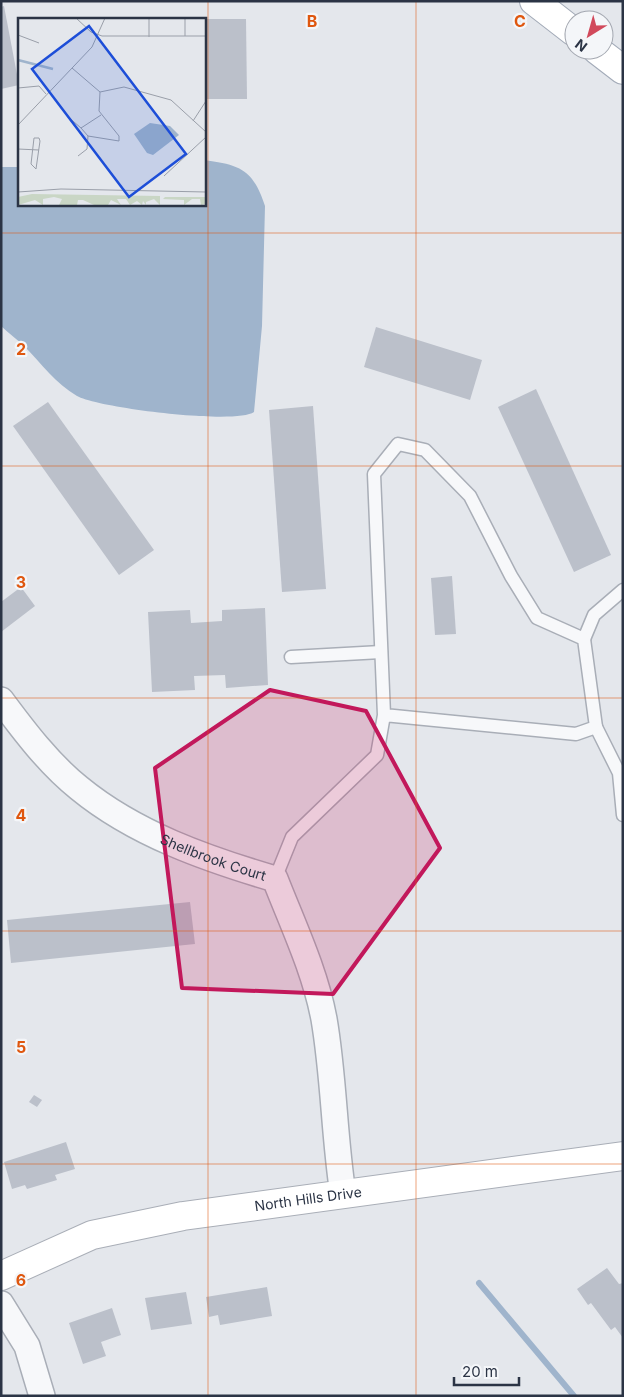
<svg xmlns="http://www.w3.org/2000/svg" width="624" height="1397" viewBox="0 0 624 1397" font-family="Inter,sans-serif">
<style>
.water{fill:#9fb4cc}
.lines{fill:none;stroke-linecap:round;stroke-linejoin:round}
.stream{stroke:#9fb4cc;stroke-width:6}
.building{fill:#bbc0ca}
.service-casing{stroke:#a9aeb7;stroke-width:15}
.minor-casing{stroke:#a9aeb7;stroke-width:28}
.secondary-casing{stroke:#a9aeb7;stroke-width:30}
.primary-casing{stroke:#a3abb8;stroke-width:30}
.service{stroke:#f7f8fa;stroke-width:12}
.minor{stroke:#f7f8fa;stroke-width:25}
.secondary{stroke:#fff;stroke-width:28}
.primary{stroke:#fff;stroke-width:28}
.marked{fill:#c2185b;fill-opacity:0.2;stroke:#c2185b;stroke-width:4;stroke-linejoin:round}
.grid{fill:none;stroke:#df570f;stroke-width:1;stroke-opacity:0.55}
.labels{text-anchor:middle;stroke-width:4.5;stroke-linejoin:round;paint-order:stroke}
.street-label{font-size:14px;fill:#2b3445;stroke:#f4f6f9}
.inset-river{fill:none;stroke:#9fb4cc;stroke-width:2.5}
.inset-road{fill:none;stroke:#9a9fa9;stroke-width:1}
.view{fill:#1d4ed8;fill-opacity:0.15;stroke:#1d4ed8;stroke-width:2.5}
.inset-edge{fill:none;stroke:#2b3445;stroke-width:2.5}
.grid-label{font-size:16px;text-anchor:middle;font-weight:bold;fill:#df570f;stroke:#f4f6f9;stroke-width:4.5;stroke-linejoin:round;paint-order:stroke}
</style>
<rect width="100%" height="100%" fill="#e4e7ec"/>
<path class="water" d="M 204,160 C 240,165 253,169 265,206 L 262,326 L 254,412 C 236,425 98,408 77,396 C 56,384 41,363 24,346 C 17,339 8,333 1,326 L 1,167 L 19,167 L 19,204 L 204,204 Z"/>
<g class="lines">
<polyline class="stream" points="479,1283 574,1396"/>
</g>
<g class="building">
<polygon points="4,6 19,85 1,89 1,7"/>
<polygon points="204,19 246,19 247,99 204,99"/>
<polygon points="376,327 482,360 470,400 364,367"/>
<polygon points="536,389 611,555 574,572 498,407"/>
<polygon points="48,402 154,550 119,575 13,426"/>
<polygon points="313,406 326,589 282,592 269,410"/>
<polygon points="452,576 456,634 435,635 431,578"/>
<polygon points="21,587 35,606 1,632 1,602"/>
<polygon points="265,608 268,685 226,688 225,675 194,676 195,690 152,692 148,612 190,610 191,623 222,621 222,610"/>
<polygon points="190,902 195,944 11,963 7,920"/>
<polygon points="34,1095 42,1100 37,1107 29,1102"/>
<polygon points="66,1142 75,1169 55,1175 57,1180 27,1189 25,1185 12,1189 4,1162"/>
<polygon points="607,1268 619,1284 623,1283 623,1338 615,1327 611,1330 591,1303 588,1305 577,1289"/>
<polygon points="267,1287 272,1316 220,1325 218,1315 209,1317 206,1297"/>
<polygon points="186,1292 192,1324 151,1330 145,1298"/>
<polygon points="112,1308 121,1335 101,1342 106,1356 83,1364 69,1323"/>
</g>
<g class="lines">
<g class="service-casing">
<g id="service">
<polyline points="584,639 594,615 623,590"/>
<polyline points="291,657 381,652"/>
<polyline points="596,727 619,773 623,815"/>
<polyline points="275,879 292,837 377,755 384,715 374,474 398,444 425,450 470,496 511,576 537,618 584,639 596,727 576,734 384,715"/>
</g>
</g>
<g class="minor-casing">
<g id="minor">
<path id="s1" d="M 1,700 C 24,731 49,764 79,788 C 135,834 207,859 275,879 C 293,925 315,971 324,1019 C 334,1077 334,1136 343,1194"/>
<polyline points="1,1304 27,1346 42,1396"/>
</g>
</g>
<g class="secondary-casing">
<g id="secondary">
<path id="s2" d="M 1,1276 L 92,1235 L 183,1216 L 623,1156"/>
</g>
</g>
<g class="primary-casing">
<g id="primary">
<polyline points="534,1 574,32"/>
<polyline points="597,50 623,70"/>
</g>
</g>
<use href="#service" class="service"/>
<use href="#minor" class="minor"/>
<use href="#secondary" class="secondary"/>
<use href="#primary" class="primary"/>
</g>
<path class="marked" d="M 270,690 L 366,711 L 440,848 L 333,994 L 182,988 L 155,768 Z"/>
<path class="grid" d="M 208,1 L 208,1396M 416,1 L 416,1396M 1,233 L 623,233M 1,466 L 623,466M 1,698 L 623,698M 1,931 L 623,931M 1,1164 L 623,1164"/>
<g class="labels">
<g class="street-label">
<text dy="5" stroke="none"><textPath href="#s1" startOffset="270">Shellbrook Court</textPath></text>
<text dy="5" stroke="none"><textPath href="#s2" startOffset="319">North Hills Drive</textPath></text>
</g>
</g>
<g transform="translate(18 18)">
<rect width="188" height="188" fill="#e4e7ec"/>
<path d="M 14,176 L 142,178 L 142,187 L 136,181 L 128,184 L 128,187 L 125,183 L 124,187 L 119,183 L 112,187 L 108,181 L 99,181 L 103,187 L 93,182 L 90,187 L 76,187 L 65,182 L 60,182 L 59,187 L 41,187 L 44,181 L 36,179 L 25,181 L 25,187 L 17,182 L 0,187 L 0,179 ZM 147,179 L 187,179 L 187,186 L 183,187 L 182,181 L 174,181 L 166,187 L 166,182 L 145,181 Z" fill="#c9d6c5"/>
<path d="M 132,105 L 152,108 L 161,117 L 135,137 L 129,135 L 116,116 Z" fill="#9fb4cc"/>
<path class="inset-river" d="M 0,42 L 35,51"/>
<path class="inset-road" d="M 58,0 L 73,14 L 84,18 L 188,18M 131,0 L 131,19M 167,0 L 167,18M 0,17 L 21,25M 54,50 L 82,74M 0,70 L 21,68 L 28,76M 82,74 L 81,93 L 101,118 L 101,123 L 70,118 L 63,110 L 83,97M 82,74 L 106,69 L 153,82 L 188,114M 49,98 L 63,110M 175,103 L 188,83M 0,107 L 74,29 L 87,0M 16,120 L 21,120 L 22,123 L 18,151 L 13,146 ZM 0,131 L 21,132M 60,138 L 69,131 L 70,118M 146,158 L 188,119M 0,174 L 43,171 L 188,174"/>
<path class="view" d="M 71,8 L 168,136 L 111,179 L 14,51 Z"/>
<rect width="188" height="188" class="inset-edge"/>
</g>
<g class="grid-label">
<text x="312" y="27">B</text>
<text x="520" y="27">C</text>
<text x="21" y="355">2</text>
<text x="21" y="588">3</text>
<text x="21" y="821">4</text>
<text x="21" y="1053">5</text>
<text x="21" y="1286">6</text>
</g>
<rect width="624" height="1397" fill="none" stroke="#2b3445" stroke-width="5"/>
<g transform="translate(589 35) rotate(217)"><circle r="24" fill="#f4f6f9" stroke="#a4a8b1"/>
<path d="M0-4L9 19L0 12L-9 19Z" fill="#d1495b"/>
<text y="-8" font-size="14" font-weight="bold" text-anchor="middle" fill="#2b3445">N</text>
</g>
<path d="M454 1377v8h65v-8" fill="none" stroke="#2b3445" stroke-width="2.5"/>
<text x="462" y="1377" font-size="15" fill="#2b3445" stroke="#f4f6f9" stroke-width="4" paint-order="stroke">20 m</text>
</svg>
